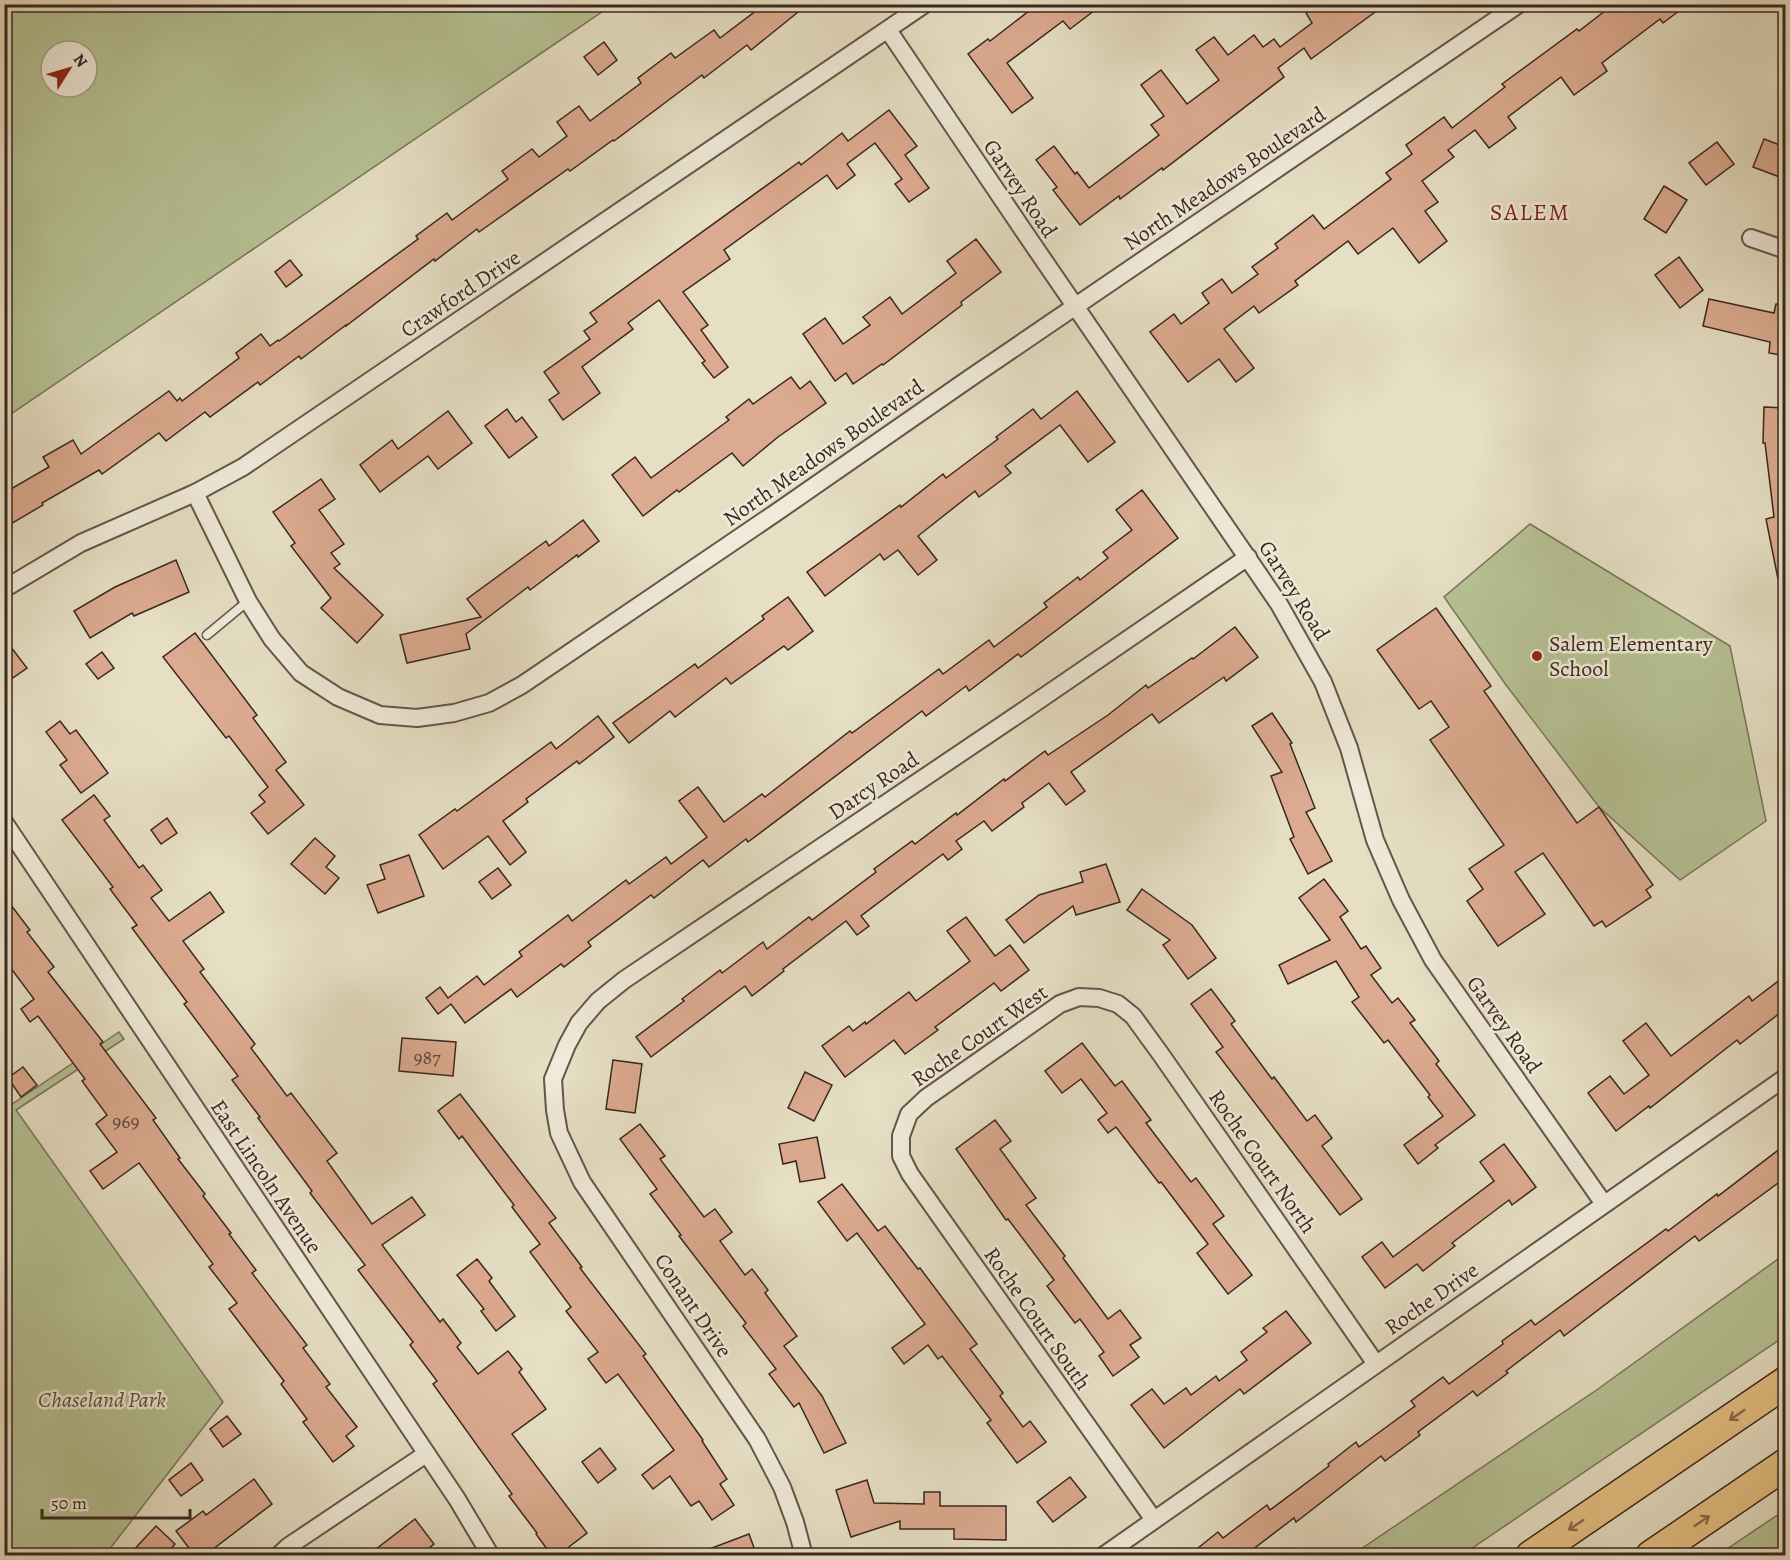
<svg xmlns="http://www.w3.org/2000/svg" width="1790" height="1560" viewBox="0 0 1790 1560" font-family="Alegreya,serif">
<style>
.green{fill:#b6c194;stroke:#78745a;stroke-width:1.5;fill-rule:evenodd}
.building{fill:#dcaa90;stroke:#3b2720;stroke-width:1.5}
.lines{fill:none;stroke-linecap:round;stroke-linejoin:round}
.service-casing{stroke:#665549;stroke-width:11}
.minor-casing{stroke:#665549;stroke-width:20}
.motorway-casing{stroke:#3b2720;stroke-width:33}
.service{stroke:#efead9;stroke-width:8}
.minor{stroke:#efead9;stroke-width:16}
.motorway{stroke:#e3c082;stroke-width:30}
.oneway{stroke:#876c4c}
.poi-dot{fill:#8f2418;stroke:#efead9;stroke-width:2}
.labels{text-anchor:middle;stroke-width:5;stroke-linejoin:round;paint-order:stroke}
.number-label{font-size:20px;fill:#63483c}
.street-label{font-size:22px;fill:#3b2720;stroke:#efead9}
.poi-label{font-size:22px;fill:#3b2720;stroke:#efead9;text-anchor:start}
.park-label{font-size:22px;font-style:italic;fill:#5a4e3d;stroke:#efead9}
.neighbourhood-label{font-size:24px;letter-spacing:1.5px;fill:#7a1f14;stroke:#efead9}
</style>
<rect width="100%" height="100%" fill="#e6dfc4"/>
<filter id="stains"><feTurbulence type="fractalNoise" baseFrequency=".00333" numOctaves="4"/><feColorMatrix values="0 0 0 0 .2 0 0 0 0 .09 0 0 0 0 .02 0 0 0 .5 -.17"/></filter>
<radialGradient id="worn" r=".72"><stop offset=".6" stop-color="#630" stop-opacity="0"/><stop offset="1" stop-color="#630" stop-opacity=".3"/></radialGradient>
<g class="green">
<path d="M 5,4 L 612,4 L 612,5 L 5,418 ZM 51,51 L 87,51 L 87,87 L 51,87 Z"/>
<polygon points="1530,524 1730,646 1766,821 1680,880 1599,807 1506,685 1444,597"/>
<polygon points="119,1032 124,1039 16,1110 223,1402 105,1555 5,1555 4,1094 12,1104"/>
<polygon points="1785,1254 1785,1336 1462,1555 1352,1555 1598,1389"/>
<polygon points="1785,1510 1785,1555 1718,1555"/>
</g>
<g class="building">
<polygon points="765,4 808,4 751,50 747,45 704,78 702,75 614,141 613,140 570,171 568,169 479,232 477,229 435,261 434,259 346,326 346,325 301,359 299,356 260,385 258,382 210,417 205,412 166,441 159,433 102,474 99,470 42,503 43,505 4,528 4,493 49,467 43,457 73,440 81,454 169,391 177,401 180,398 182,401 239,358 236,353 261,334 270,346 278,340 279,341 418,239 416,236 447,213 452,220 508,179 502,171 532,149 539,157 567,136 557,122 579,106 590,121 641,83 638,78 671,53 675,58 714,30 720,38"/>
<polygon points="1038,4 1103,4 1070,29 1063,21 1007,63 1033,98 1012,113 968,54 988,39 990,41"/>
<polygon points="1318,4 1386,4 1311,59 1304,48 1278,68 1284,77 1163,170 1162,168 1120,199 1119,196 1080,225 1053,190 1057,187 1036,160 1054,146 1075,174 1077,172 1089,188 1159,135 1151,125 1164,116 1141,85 1161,70 1187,104 1219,80 1196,50 1214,37 1228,55 1254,35 1263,47 1274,39 1280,47 1312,23 1306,13"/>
<polygon points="1614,4 1688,4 1663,23 1660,19 1602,63 1607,71 1574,95 1561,77 1508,117 1516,128 1489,148 1475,130 1448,150 1454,157 1422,181 1438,202 1425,211 1447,241 1419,263 1393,228 1358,254 1348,241 1295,281 1298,285 1259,313 1254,306 1224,329 1254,368 1236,382 1219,359 1188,382 1150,332 1174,314 1181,324 1209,303 1202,293 1222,279 1232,293 1258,274 1252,267 1278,248 1275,244 1313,215 1324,229 1391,179 1386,173 1412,154 1406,145 1444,117 1452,128 1505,87 1502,84 1577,29 1579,31"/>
<polygon points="604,42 617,60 598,75 584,57"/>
<polygon points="889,110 917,146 905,155 929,188 909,202 895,184 902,179 875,143 847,164 855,175 837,189 827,175 724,250 730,259 683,292 708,325 701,330 728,367 714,378 702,363 705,361 659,300 628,323 633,329 582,367 600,393 563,420 549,400 559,393 544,372 590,339 584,331 597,322 590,313 799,162 801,165 842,133 848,141"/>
<polygon points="1764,139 1785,147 1785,179 1753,167"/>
<polygon points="1717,142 1734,164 1706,185 1689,163"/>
<polygon points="1664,186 1687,200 1666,233 1644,219"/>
<polygon points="976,239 1001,272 961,302 962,305 883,365 882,364 853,384 846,373 835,381 803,334 825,318 843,344 870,325 863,317 890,297 902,314 956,273 947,261"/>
<polygon points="1679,257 1703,290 1680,308 1655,275"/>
<polygon points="290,260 302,275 286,287 275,272"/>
<polygon points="1709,299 1774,313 1776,304 1785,304 1785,356 1769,353 1770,342 1703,326"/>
<polygon points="791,377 800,389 810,381 826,403 778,437 743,466 732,453 679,492 677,490 643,516 612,475 635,457 651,478 729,420 726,417 749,399 753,404"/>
<polygon points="1077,391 1115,442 1088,462 1060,425 1005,466 1011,473 979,497 975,491 918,536 937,560 918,575 898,550 884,560 880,554 825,596 807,572 900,505 901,507 943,474 946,478 998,439 996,437 1033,409 1041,419"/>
<polygon points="1764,407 1785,408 1785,579 1778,579 1766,519 1774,517 1765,443 1763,443"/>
<polygon points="507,409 516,422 522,417 537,437 509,458 485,426"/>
<polygon points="448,411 472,443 438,469 428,456 380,492 360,465 392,440 398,449"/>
<polygon points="321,479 335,499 319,510 344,544 331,553 340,564 334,568 383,615 357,643 321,608 331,598 291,546 295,543 273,512"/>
<polygon points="1142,490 1178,538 1021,657 1018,654 969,691 966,686 926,716 922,711 748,842 746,839 709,867 703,860 654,898 651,895 588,942 591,946 564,967 561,964 517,997 511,989 465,1023 451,1004 438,1014 426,998 440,987 448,998 477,976 484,985 522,956 519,952 568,915 572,921 626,880 629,884 666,857 671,864 707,837 679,801 698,787 724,822 762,794 765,797 850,731 852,733 939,669 943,674 989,640 994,647 1047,607 1044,603 1078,577 1080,580 1108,558 1103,552 1132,530 1116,510"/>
<polygon points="583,520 599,541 578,557 577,555 530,590 528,587 466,634 470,649 407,663 400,635 481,617 467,599 546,541 549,546"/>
<polygon points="176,560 189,592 134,616 132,613 90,638 74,611 115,587"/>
<polygon points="788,597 813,631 788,650 784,646 731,684 726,678 675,717 670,711 629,743 613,723 695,664 698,668 764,619 762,616"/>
<polygon points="1436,608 1491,686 1484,691 1577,823 1599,807 1653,885 1646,890 1651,897 1606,927 1602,921 1594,926 1543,853 1515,872 1545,914 1498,946 1467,901 1483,889 1469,869 1504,845 1430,740 1449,727 1431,701 1419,709 1377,650"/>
<polygon points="1235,627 1258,657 1226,681 1224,677 1159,723 1152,714 1071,772 1085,791 1066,805 1049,783 1022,803 1024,807 992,831 984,821 956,841 962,849 948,860 943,854 861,916 869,926 857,935 846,921 783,969 784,971 752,996 745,986 651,1057 636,1037 684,1001 682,999 720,970 722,973 763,942 767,949 809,917 812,920 876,872 874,869 912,841 915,844 956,813 957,815 1004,779 1005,781 1045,751 1048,755 1108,715 1146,685 1148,688 1192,658 1193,659"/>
<polygon points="195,633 257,715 253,718 286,762 276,770 304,805 268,834 251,813 265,802 259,795 268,787 229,736 226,738 163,657"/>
<polygon points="4,638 27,668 4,684"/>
<polygon points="102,652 114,668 98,679 86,664"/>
<polygon points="1272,713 1292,743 1290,744 1315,808 1306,812 1332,861 1308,874 1290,839 1294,837 1271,776 1282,772 1252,726"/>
<polygon points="598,716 614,737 579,764 577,761 526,799 528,802 503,821 526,852 510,865 488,836 443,869 419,835 455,809 457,811 551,742 556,749"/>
<polygon points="60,721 70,734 76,730 108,773 81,793 60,765 67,760 46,732"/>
<polygon points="94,795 110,816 104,820 139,868 143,865 162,890 151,898 169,921 210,892 224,912 183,941 204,969 200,972 255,1044 251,1048 287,1096 291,1093 337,1153 327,1161 372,1224 412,1197 425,1215 382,1245 440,1322 443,1319 461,1343 457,1347 478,1374 508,1351 522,1369 519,1372 546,1409 512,1434 587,1533 557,1556 552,1556 536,1534 537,1533 509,1496 512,1494 433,1384 437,1381 410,1345 413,1342 358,1270 365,1265 310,1193 312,1191 258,1118 260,1117 232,1080 238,1076 184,1004 187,1002 132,928 137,925 110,889 113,887 62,820"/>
<polygon points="167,818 177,833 161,844 151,830"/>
<polygon points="315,838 335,856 326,867 339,878 325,894 291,864"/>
<polygon points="409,855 424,896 378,913 367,885 385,879 380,865"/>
<polygon points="1106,864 1120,902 1076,915 1073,906 1024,943 1006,920 1039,895 1083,882 1080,872"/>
<polygon points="498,868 511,885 492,899 479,882"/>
<polygon points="1324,879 1348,911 1340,917 1361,949 1366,946 1381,968 1371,975 1392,1003 1398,998 1415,1020 1410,1023 1439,1061 1436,1064 1475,1115 1435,1145 1438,1148 1418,1164 1404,1145 1443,1116 1428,1097 1430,1095 1388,1040 1384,1043 1352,1002 1359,997 1336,961 1288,984 1279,965 1330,940 1299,898"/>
<polygon points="1142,889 1192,925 1216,958 1188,979 1163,945 1170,940 1127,910"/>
<polygon points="4,896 30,930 27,932 54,967 48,972 103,1042 100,1044 156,1118 153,1120 180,1158 178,1159 205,1194 203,1196 231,1233 229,1234 256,1270 252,1273 307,1345 303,1348 330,1384 326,1387 357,1427 346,1436 354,1446 333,1462 303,1422 307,1419 281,1384 284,1381 229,1309 237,1303 209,1267 213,1264 139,1163 103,1189 90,1171 117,1152 96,1124 107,1115 82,1081 85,1079 38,1016 30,1022 21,1009 34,999 4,959"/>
<polygon points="966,917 995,956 1010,945 1029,970 1001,991 994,983 935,1027 938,1030 905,1054 894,1040 845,1077 822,1046 849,1026 853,1031 865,1022 866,1024 909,992 916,1001 970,961 947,931"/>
<polygon points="1785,976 1785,1009 1740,1044 1737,1040 1650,1108 1649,1106 1616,1131 1588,1093 1610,1076 1624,1094 1649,1075 1623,1041 1646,1023 1671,1056 1749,996 1752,1001"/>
<polygon points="1211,989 1235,1021 1231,1024 1272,1079 1274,1077 1307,1121 1315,1115 1332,1138 1322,1146 1362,1199 1340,1215 1216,1052 1223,1047 1191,1004"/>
<polygon points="402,1038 456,1042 453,1076 399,1071"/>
<polygon points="1082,1043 1115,1086 1122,1081 1151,1120 1146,1123 1191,1182 1196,1178 1224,1216 1213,1224 1252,1275 1228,1294 1197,1253 1208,1244 1161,1182 1159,1183 1116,1127 1108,1133 1098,1120 1107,1113 1081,1079 1062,1093 1045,1071"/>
<polygon points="613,1060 642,1064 635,1113 606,1109"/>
<polygon points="23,1067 37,1085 21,1097 8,1078"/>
<polygon points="805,1072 832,1085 814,1121 788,1108"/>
<polygon points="460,1094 556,1218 549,1223 582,1267 580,1268 646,1354 643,1356 703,1440 702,1441 727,1479 720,1484 734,1505 712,1520 699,1501 691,1506 670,1476 653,1489 642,1475 674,1450 618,1374 606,1383 588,1359 598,1352 566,1311 571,1307 530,1252 540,1244 512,1207 514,1205 462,1136 459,1139 438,1111"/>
<polygon points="995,1120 1011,1141 1000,1149 1036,1198 1026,1205 1065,1256 1063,1258 1108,1319 1120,1310 1141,1338 1130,1345 1139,1357 1113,1376 1099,1356 1104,1352 1080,1319 1075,1323 1047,1286 1054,1280 1008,1219 1006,1220 956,1149"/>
<polygon points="640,1124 665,1156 660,1159 704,1217 715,1209 732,1232 720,1241 745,1275 752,1269 768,1290 765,1293 797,1336 784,1346 822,1396 846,1443 824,1453 799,1403 794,1407 769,1374 776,1369 743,1326 746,1323 679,1236 681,1235 650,1194 657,1189 620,1139"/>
<polygon points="817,1137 825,1178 800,1182 796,1161 783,1164 779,1144"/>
<polygon points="1504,1144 1536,1187 1512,1205 1509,1200 1452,1243 1455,1246 1423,1271 1417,1264 1385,1288 1362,1257 1382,1242 1393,1257 1494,1181 1480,1162"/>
<polygon points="1785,1145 1785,1178 1699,1241 1695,1236 1564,1336 1560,1330 1506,1371 1508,1373 1477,1396 1473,1391 1418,1432 1420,1435 1385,1461 1381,1456 1296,1522 1294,1518 1244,1556 1188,1556 1218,1532 1223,1538 1267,1505 1270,1510 1329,1466 1328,1464 1356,1442 1359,1447 1415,1406 1411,1401 1443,1377 1449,1384 1503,1344 1502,1341 1531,1320 1535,1325 1666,1229 1668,1231 1717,1194 1718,1196"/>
<polygon points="842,1184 878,1231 885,1226 918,1269 920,1268 977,1344 970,1349 1003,1393 1000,1396 1023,1427 1030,1421 1046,1442 1017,1463 987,1423 991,1420 942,1356 938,1359 928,1345 904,1364 892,1348 925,1324 857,1233 847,1241 818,1202"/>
<polygon points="477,1259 492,1278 489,1281 515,1316 496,1331 481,1311 484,1309 457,1275"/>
<polygon points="1286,1311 1311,1343 1244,1394 1240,1389 1164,1448 1131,1405 1152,1389 1164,1404 1186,1388 1191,1395 1216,1376 1219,1381 1247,1360 1241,1352 1267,1332 1263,1328"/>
<polygon points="227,1416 241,1434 223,1447 210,1429"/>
<polygon points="600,1448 616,1469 598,1483 582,1462"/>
<polygon points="191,1463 203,1480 181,1496 169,1480"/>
<polygon points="1070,1477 1086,1497 1053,1522 1037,1502"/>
<polygon points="254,1479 272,1504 204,1556 195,1556 176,1531 203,1511 206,1515"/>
<polygon points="867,1480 874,1503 924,1504 924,1492 940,1492 940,1506 1006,1506 1006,1540 954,1539 954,1529 900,1529 900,1521 851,1537 836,1490"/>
<polygon points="415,1519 434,1544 419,1556 367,1556"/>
<polygon points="156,1526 175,1544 164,1556 128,1556"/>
<polygon points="749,1534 757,1556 696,1556 696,1554"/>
</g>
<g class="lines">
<g class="service-casing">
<polyline id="service" points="207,635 248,601"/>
</g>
<g class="minor-casing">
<g id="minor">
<polyline points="888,30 1023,230 1279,604 1323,682 1349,748 1375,840 1401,900 1433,960 1604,1204"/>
<polyline points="1751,238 1786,250"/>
<polyline points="195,493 248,601 272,639 301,673 338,697 380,715 417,718 454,713 489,703 522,685 774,514 973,376 1519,4"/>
<polyline points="4,589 81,543 195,493 243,467 925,4"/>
<polyline points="4,822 457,1499 491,1556"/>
<polyline points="1154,1520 910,1174 901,1156 901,1136 909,1114 926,1098 1060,1004 1079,997 1099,998 1118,1004 1133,1016 1162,1056 1376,1364"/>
<polyline points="278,1556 289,1546 426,1454"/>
<polyline points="804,1556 795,1522 782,1487 757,1439 582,1182 559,1133 555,1110 553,1079 567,1045 579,1023 598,1001 624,980 1026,709 1248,557"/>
<polyline points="1103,1556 1786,1077"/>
</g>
</g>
<g class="motorway-casing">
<g id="motorway">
<polyline points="1531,1556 1786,1382"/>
<polyline points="1651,1556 1786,1464"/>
</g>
</g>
<use href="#service" class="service"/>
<use href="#minor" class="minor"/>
<use href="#motorway" class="motorway"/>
</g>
<defs><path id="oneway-shaft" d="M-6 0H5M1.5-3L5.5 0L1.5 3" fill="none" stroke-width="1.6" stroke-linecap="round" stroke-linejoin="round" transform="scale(1.5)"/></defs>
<g class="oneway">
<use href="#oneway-shaft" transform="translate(1737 1415) rotate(146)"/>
<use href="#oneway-shaft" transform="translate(1702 1521) rotate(-34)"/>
<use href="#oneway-shaft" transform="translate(1576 1525) rotate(146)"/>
</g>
<circle class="poi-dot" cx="1537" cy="656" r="6"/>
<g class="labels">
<g class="number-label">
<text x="427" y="1064">987</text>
<text x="126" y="1128">969</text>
</g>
<g class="street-label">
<text transform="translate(1224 178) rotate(-34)" y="8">North Meadows Boulevard</text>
<text transform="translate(1021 188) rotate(56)" y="8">Garvey Road</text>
<text transform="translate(460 293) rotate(-34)" y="8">Crawford Drive</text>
<text transform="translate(823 452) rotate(-35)" y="8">North Meadows Boulevard</text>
<text transform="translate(1295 590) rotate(58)" y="8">Garvey Road</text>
<text transform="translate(873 785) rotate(-34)" y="8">Darcy Road</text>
<text transform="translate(1505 1024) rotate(55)" y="8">Garvey Road</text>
<text transform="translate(979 1035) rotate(-35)" y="8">Roche Court West</text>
<text transform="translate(1263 1161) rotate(55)" y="8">Roche Court North</text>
<text transform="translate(267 1176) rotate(56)" y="8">East Lincoln Avenue</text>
<text transform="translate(1431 1298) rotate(-35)" y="8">Roche Drive</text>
<text transform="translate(694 1305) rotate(56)" y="8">Conant Drive</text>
<text transform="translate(1038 1318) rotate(55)" y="8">Roche Court South</text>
</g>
<g class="poi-label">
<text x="1549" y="651">Salem Elementary<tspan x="1549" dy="25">School</tspan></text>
</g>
<g class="park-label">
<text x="102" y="1407">Chaseland Park</text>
</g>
<g class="neighbourhood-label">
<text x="1530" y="220">SALEM</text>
</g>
</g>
<rect width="1790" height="1560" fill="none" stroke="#e6dfc4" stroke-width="24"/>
<rect x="6" y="6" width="1778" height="1548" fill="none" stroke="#3b2720" stroke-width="3"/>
<rect x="12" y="12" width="1766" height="1536" fill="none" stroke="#3b2720" stroke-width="1.5"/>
<g transform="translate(69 69) rotate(53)"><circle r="28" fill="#efead9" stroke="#a79c8f" stroke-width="1.5"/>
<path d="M0-4.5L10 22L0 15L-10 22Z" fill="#8f2418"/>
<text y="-9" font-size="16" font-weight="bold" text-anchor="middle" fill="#3b2720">N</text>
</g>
<path d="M42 1509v9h148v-9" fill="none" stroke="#3b2720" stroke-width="3"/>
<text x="51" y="1509" font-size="18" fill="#3b2720" stroke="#efead9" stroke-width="4.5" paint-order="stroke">50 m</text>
<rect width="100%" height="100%" filter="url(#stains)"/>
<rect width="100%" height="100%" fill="url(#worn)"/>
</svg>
